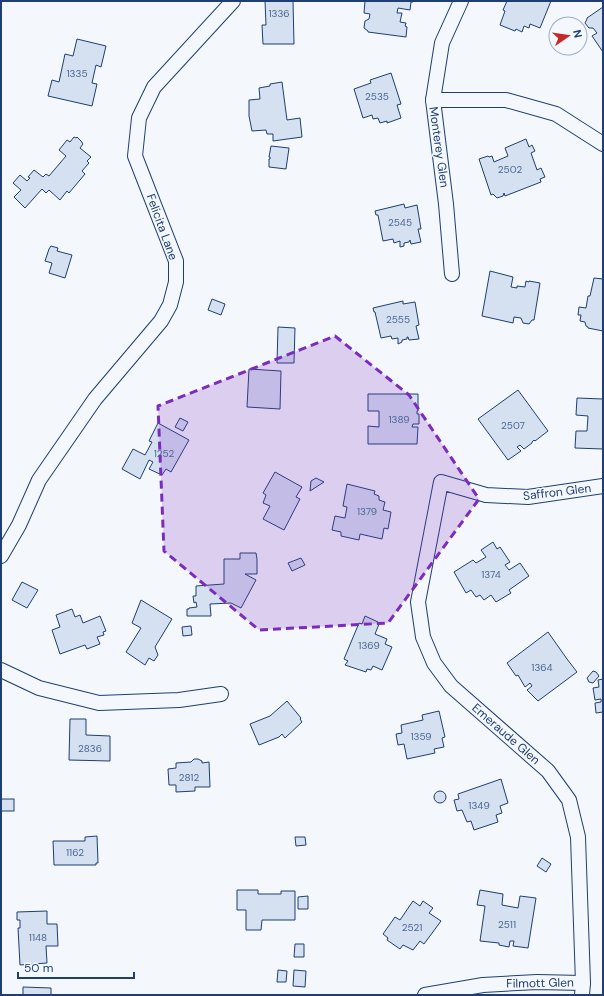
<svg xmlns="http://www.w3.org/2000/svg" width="604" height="996" viewBox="0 0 604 996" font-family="'DM Sans',sans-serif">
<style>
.building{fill:#d5e0f0;stroke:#1d3f73}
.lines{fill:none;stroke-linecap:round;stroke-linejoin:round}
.minor-casing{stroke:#1d3f73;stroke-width:16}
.minor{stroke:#f4f7fb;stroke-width:14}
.marked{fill:#7b2cbf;fill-opacity:0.2;stroke:#7b2cbf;stroke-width:3;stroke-dasharray:8 5;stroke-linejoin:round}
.labels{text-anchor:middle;stroke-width:3;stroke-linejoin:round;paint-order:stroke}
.number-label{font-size:10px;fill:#4b6792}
.street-label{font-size:12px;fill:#1d3f73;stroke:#f4f7fb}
</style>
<rect width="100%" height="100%" fill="#f4f7fb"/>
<g class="building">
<polygon points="265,1 293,1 294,44 263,44 262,25 266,25"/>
<polygon points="365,1 413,1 413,2 411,2 410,10 398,8 397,13 402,13 400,22 406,23 405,26 407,27 406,37 368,32 368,31 364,28 365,21 369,19 370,14 364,13"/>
<polygon points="507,1 551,1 540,28 530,24 529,28 524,26 522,32 516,29 515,31 500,25 505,11 503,10"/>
<polygon points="603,7 603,52 592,36 597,33 593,28 589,28 585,23 587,19 587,18"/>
<polygon points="77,39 106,46 101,67 96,65 92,83 97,84 92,106 48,96 52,80 59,82 65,54 73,56"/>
<polygon points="391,73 401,104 397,105 401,118 387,123 387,121 380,123 378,118 373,119 372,115 363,118 354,89 371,83 370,80"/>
<polygon points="282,82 287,120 300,118 302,137 273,141 273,134 267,134 266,130 252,131 249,116 249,100 260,99 259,88 270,86 270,84"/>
<polygon points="74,137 76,138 77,137 81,141 83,144 80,148 91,157 87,161 89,163 82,171 85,174 69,193 67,191 60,200 49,190 46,193 42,189 25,208 14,197 21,190 13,183 20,175 27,181 30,178 28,177 34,170 43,177 46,174 49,176 66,156 59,150 67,140 70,142"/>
<polygon points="526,139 529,147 532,145 535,151 531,153 537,170 541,168 545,177 540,179 541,182 505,196 504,193 503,196 497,198 493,194 491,195 479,159 488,156 489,157 492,156 494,162 508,156 505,148"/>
<polygon points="271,146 289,148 286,169 269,167 269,159 270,159 270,157 269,157"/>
<polygon points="404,204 405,208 417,205 421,229 418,229 421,242 411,244 410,240 409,242 404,243 404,246 400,247 400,241 394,243 393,239 383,241 378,215 376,215 375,211"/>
<polygon points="51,246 58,248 57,251 72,255 65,278 49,273 52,263 45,261 49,249"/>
<polygon points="490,271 513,277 511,287 517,288 517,286 525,287 526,281 529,282 529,281 540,283 534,320 532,320 529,324 523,323 521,318 514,317 513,323 482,316"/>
<polygon points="594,278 603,279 603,331 588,328 588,327 586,326 585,322 580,321 581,315 578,315 579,307 586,308 588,296 590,296"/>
<polygon points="212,299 225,304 221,315 208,310"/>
<polygon points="403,301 403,304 415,302 419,325 416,326 419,339 409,340 408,337 407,337 407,339 402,340 402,342 398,344 398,338 392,339 391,336 381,338 375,312 374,312 373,308"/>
<polygon points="278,327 295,328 294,363 277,363"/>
<polygon points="249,369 281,371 280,409 247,407"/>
<polygon points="518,390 548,431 535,441 534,440 532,442 532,443 524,449 520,445 517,447 521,451 508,460 478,419"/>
<polygon points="368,394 418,394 418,411 417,411 417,414 419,414 419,424 413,424 412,427 418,427 417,444 368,444 368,426 379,427 379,411 368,411"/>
<polygon points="577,398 603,399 603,449 575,448 576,431 587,431 588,416 576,415"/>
<polygon points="180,418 188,422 183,431 175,427"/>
<polygon points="158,423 189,440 171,472 166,469 162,475 149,469 153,462 149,460 140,479 122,469 133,449 145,455 152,442 149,441"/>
<polygon points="275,472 302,487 296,497 300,499 284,530 263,519 270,506 263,503 266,495 263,493"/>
<polygon points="316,478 324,482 310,491 311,481"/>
<polygon points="347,484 375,491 374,494 379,496 379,500 385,502 383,510 391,512 388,529 384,528 382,539 360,534 359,540 341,536 341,532 332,530 335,516 345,518 347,507 343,506"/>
<polygon points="493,542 497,549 500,547 510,562 505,565 509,570 520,563 529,576 509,590 511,593 496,602 491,595 484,600 480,595 476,597 471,590 466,593 454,572 473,560 476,563 486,557 481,550"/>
<polygon points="240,553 256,553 257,559 257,574 245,574 256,580 241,608 231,603 210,604 211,616 187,616 187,609 189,609 189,608 197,607 196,602 194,603 193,596 196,596 196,586 224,584 224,559 240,559"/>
<polygon points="301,558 305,565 292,571 288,563"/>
<polygon points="22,582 38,590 27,608 12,600"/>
<polygon points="141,600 172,619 155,647 158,655 154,661 149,658 145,665 126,652 141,628 132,623"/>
<polygon points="72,609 75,617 80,615 83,623 100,616 106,631 103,632 104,635 97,637 100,644 87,649 85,645 60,654 52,630 60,627 56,615"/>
<polygon points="365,616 378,622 377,623 379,624 375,634 387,639 385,644 392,647 382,670 373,666 371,670 367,669 366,672 345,665 348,661 344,659 359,623 362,624"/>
<polygon points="191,626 192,635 183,636 182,627"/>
<polygon points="548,632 567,659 577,672 538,701 527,690 532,686 530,683 525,687 518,675 516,676 507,663"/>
<polygon points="593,671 596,672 599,676 593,683 589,682 587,678"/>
<polygon points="603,679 603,713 603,712 596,713 595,703 601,702 601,699 595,700 593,688 599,687 598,680"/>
<polygon points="287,701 301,718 300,719 302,722 285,738 282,734 279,737 259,745 250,724 270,716"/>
<polygon points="439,711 445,737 442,738 444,747 434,749 435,753 407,759 404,744 398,745 396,734 402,733 401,725 423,720 422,715"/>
<polygon points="70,719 86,719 86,735 110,736 110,761 69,760"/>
<polygon points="194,759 198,759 202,761 202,763 209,762 210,787 195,787 195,791 176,792 176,785 169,785 168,769 176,768 176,763 191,762"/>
<polygon points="501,779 508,803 500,806 502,813 496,815 498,822 474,830 471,821 467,822 462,810 457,811 454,800 459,799 458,794"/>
<circle cx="440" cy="797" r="6"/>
<rect x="1" y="799" width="13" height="12"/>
<polygon points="97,836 98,863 96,863 96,865 54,865 53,841 85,841 85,837"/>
<polygon points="295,837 305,837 306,845 296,846"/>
<polygon points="542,858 551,864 546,872 537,866"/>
<polygon points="237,890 258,890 258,894 281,894 281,891 295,891 295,920 262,920 261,930 246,930 246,910 237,910"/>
<polygon points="480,890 503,894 502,905 518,908 520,896 536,898 528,948 513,946 514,941 510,941 509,947 499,945 499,943 480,941 485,906 477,905"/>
<polygon points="308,896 308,909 298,909 298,897"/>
<polygon points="413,901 420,906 423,901 433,908 429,913 441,921 424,944 420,941 413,950 403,945 400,949 387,940 388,938 383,934 395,917 400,920"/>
<polygon points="47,911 47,924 57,924 58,946 46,946 47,963 20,965 18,928 20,928 20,920 17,920 17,912"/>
<polygon points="295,944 304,944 304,957 294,957"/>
<polygon points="278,970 287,971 286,982 277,982"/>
<polygon points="294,970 306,971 305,987 293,986"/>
<polygon points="23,987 51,988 51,995 23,995"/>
</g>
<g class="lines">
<g class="minor-casing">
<g id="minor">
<polyline points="433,100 506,100 556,114 603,144"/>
<polyline points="452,274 446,204 433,100 442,43 461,1"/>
<polyline points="1,556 19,525 39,480 95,399 161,321 170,305 176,282 176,261 135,156 139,118 154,87 233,1"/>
<polyline points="1,670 39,688 99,703 179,700 221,694"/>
<polyline points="425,995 483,985 537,982 583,983"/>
<polyline points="582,995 583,983 578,837 569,800 548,771 451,686 434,663 423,637 418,602 441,482 486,495 528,497 603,486"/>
</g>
</g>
<use href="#minor" class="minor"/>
</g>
<path class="marked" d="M 335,336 L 409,395 L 479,499 L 388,623 L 259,630 L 164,551 L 158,406 Z"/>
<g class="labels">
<g class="number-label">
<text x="279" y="17">1336</text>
<text x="77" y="77">1335</text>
<text x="377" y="100">2535</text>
<text x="510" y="173">2502</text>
<text x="400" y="226">2545</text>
<text x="398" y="323">2555</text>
<text x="399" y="423">1389</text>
<text x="513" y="429">2507</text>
<text x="164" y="457">1252</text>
<text x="367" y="515">1379</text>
<text x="491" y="578">1374</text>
<text x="369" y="649">1369</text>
<text x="542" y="671">1364</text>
<text x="421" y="740">1359</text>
<text x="90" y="752">2836</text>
<text x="189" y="781">2812</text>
<text x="479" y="809">1349</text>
<text x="75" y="856">1162</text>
<text x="507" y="928">2511</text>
<text x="412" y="931">2521</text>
<text x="38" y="941">1148</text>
</g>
<g class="street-label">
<text transform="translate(439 147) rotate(82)" y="4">Monterey Glen</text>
<text transform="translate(162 227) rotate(70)" y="4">Felicita Lane</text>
<text transform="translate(557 492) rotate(-7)" y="4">Saffron Glen</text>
<text transform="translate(506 734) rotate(41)" y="4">Emeraude Glen</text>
<text transform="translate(540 983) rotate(-1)" y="4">Filmott Glen</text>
</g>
</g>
<rect width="604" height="996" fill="none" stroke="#1d3f73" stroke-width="4"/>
<g transform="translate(568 36) rotate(77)"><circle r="19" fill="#f4f7fb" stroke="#9eadc5"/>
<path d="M0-3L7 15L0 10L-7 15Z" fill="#c62828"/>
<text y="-6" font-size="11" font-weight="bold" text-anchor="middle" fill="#1d3f73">N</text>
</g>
<path d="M18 972v6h116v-6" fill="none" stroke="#1d3f73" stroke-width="2"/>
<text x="24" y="972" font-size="12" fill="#1d3f73" stroke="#f4f7fb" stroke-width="3" paint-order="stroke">50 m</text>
</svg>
